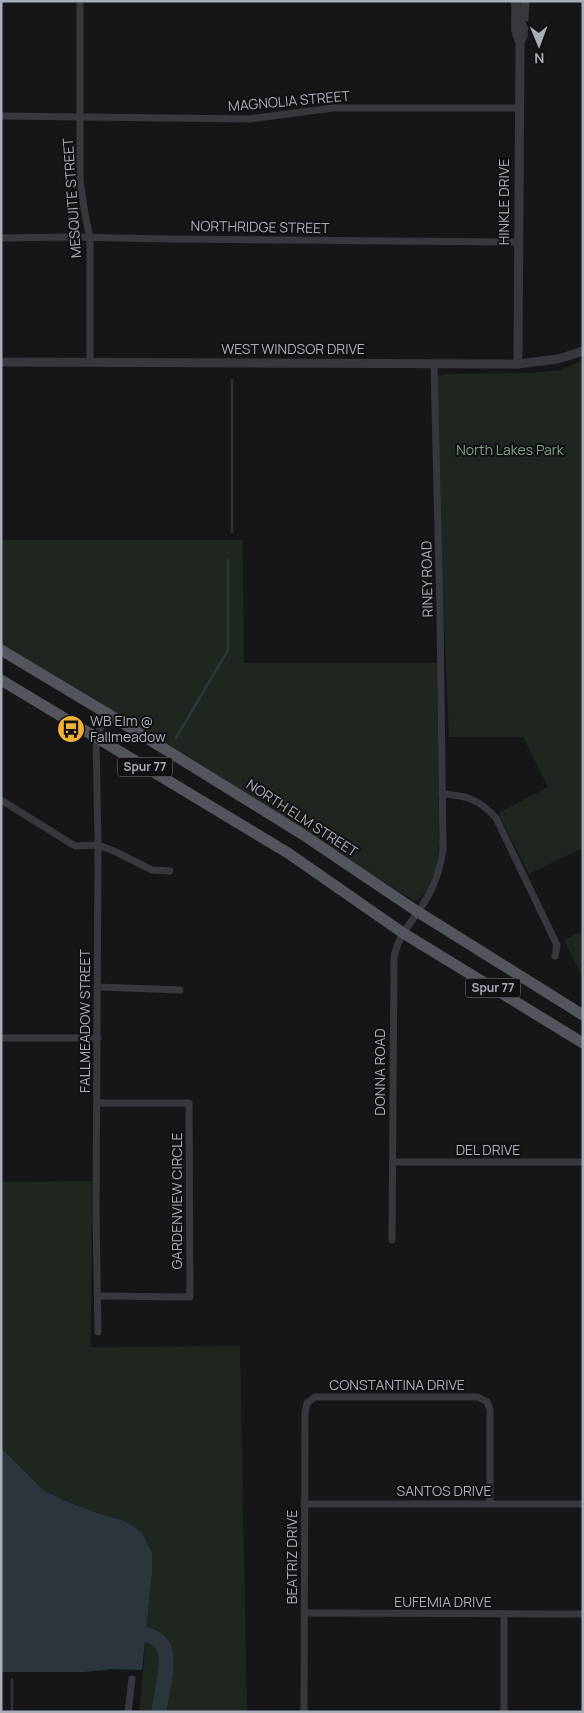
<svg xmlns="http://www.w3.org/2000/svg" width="584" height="1713" viewBox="0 0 584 1713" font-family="Manrope,sans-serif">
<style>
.green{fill:#1e261f}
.water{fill:#2c353c}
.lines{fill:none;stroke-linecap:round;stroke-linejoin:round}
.stream{stroke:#2c353c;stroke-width:2.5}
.river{stroke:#2c353c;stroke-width:15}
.minor{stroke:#37383d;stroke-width:7}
.tertiary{stroke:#37383d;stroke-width:9}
.primary{stroke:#53555c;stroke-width:11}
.labels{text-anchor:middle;stroke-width:4;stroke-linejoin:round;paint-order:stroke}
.shield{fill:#111113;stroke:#7b7e86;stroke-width:1}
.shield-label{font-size:12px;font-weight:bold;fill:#a8adb8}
.street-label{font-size:14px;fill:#a8adb8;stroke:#111113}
.park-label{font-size:14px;fill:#7fa381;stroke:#111113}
.poi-label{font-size:14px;fill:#a8adb8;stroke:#111113;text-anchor:start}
</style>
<rect width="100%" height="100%" fill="#161618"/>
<g class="green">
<polygon points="583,360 583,848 529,874 498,813 548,787 523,737 449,737 434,377 446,374 532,373 560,370"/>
<path d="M 1,540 L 243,540 L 244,663 L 437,663 L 439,843 C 437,863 436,892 414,901 L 252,797 L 1,644 Z"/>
<polygon points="583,931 583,978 564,940"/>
<polygon points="92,1181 91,1347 240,1346 247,1712 139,1712 152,1575 152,1553 142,1533 125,1521 97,1513 65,1501 43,1490 1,1448 1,1182"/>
</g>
<polygon class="water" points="1,1448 43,1490 65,1501 97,1513 125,1521 142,1533 152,1553 152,1575 142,1670 113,1669 84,1672 1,1672"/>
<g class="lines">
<g class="stream">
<polyline points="232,532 232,380"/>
<polyline points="176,738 228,650 228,560"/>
<polyline points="12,1712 12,1679"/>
</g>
<path class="river" d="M 126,1631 C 134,1633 145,1633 153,1637 C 178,1648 160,1692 159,1712"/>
<g class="minor">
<polyline points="80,1 80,180 85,214 90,238 90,363"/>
<polyline points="1,116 249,119 333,108 518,108"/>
<polyline points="1,238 71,237 167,239 518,242"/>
<path d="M 442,794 C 466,795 480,800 496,818 L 557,945 L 555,956"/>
<polyline points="1,800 75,846 98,845 114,851 152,870 170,871"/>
<polyline points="98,987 180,990"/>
<polyline points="1,1038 98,1038"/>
<polyline points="393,1162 583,1162"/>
<path d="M 392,1240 L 394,958 C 397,936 414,920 425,901 C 435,886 440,868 443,850 L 440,615 L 434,364"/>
<polyline points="98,1296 190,1297 189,1103 98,1103"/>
<polyline points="98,1332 96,1214 98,845 96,737 108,714"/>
<polyline points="304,1504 583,1504"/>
<polyline points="304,1613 583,1614"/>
<polyline points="128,1712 132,1679"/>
<polyline points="304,1712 305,1413 307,1403 315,1397 478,1397 487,1402 490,1410 490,1503"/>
<polyline points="504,1712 504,1614"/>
</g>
<g class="tertiary">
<path d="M 515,1 C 518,14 512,31 520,41"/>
<polyline points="1,362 518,364 558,359 583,351"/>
<polyline points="518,364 520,41 523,36 525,1"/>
</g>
<g class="primary">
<polyline points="1,650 108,714 302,834 418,912 583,1015"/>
<polyline points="1,680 288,853 403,933 583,1043"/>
</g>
</g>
<defs>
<g id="bus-disc" transform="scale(1.4375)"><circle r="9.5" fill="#f2b134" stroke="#111113"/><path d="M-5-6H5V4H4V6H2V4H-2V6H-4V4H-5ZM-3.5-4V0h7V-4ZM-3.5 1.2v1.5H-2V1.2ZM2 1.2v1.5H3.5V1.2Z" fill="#111"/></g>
</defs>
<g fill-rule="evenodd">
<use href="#bus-disc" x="71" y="729"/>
</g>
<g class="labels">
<g class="shield">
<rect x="117.5" y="757.5" width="55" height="19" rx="4"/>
<rect x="465.5" y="978.5" width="55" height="19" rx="4"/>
</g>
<g class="shield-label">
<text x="145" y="771">Spur 77</text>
<text x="493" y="992">Spur 77</text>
</g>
<g class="street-label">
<text transform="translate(289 101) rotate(-5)" y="5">MAGNOLIA STREET</text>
<text transform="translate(72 198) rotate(-94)" y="5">MESQUITE STREET</text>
<text transform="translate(504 202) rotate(-90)" y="5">HINKLE DRIVE</text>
<text transform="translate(260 227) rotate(1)" y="5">NORTHRIDGE STREET</text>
<text x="293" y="354">WEST WINDSOR DRIVE</text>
<text transform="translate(427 579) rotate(-91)" y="5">RINEY ROAD</text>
<text transform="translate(302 818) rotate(33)" y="5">NORTH ELM STREET</text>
<text transform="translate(85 1021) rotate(-90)" y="5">FALLMEADOW STREET</text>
<text transform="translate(380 1072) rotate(-90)" y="5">DONNA ROAD</text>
<text x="488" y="1155">DEL DRIVE</text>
<text transform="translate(177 1201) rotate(-90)" y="5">GARDENVIEW CIRCLE</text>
<text x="397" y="1390">CONSTANTINA DRIVE</text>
<text x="444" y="1496">SANTOS DRIVE</text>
<text transform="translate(292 1557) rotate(-90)" y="5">BEATRIZ DRIVE</text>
<text x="443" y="1607">EUFEMIA DRIVE</text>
</g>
<g class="park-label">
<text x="510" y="455">North Lakes Park</text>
</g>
<g class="poi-label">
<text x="90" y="726">WB Elm @<tspan x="90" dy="16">Fallmeadow</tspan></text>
</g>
</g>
<rect width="584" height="1713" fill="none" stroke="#a8adb8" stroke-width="5"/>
<g transform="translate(539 45) rotate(179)" stroke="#111113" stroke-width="4" paint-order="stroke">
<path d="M0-4L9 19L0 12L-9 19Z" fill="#a8adb8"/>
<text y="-8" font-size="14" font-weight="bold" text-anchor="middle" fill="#a8adb8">N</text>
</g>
</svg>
